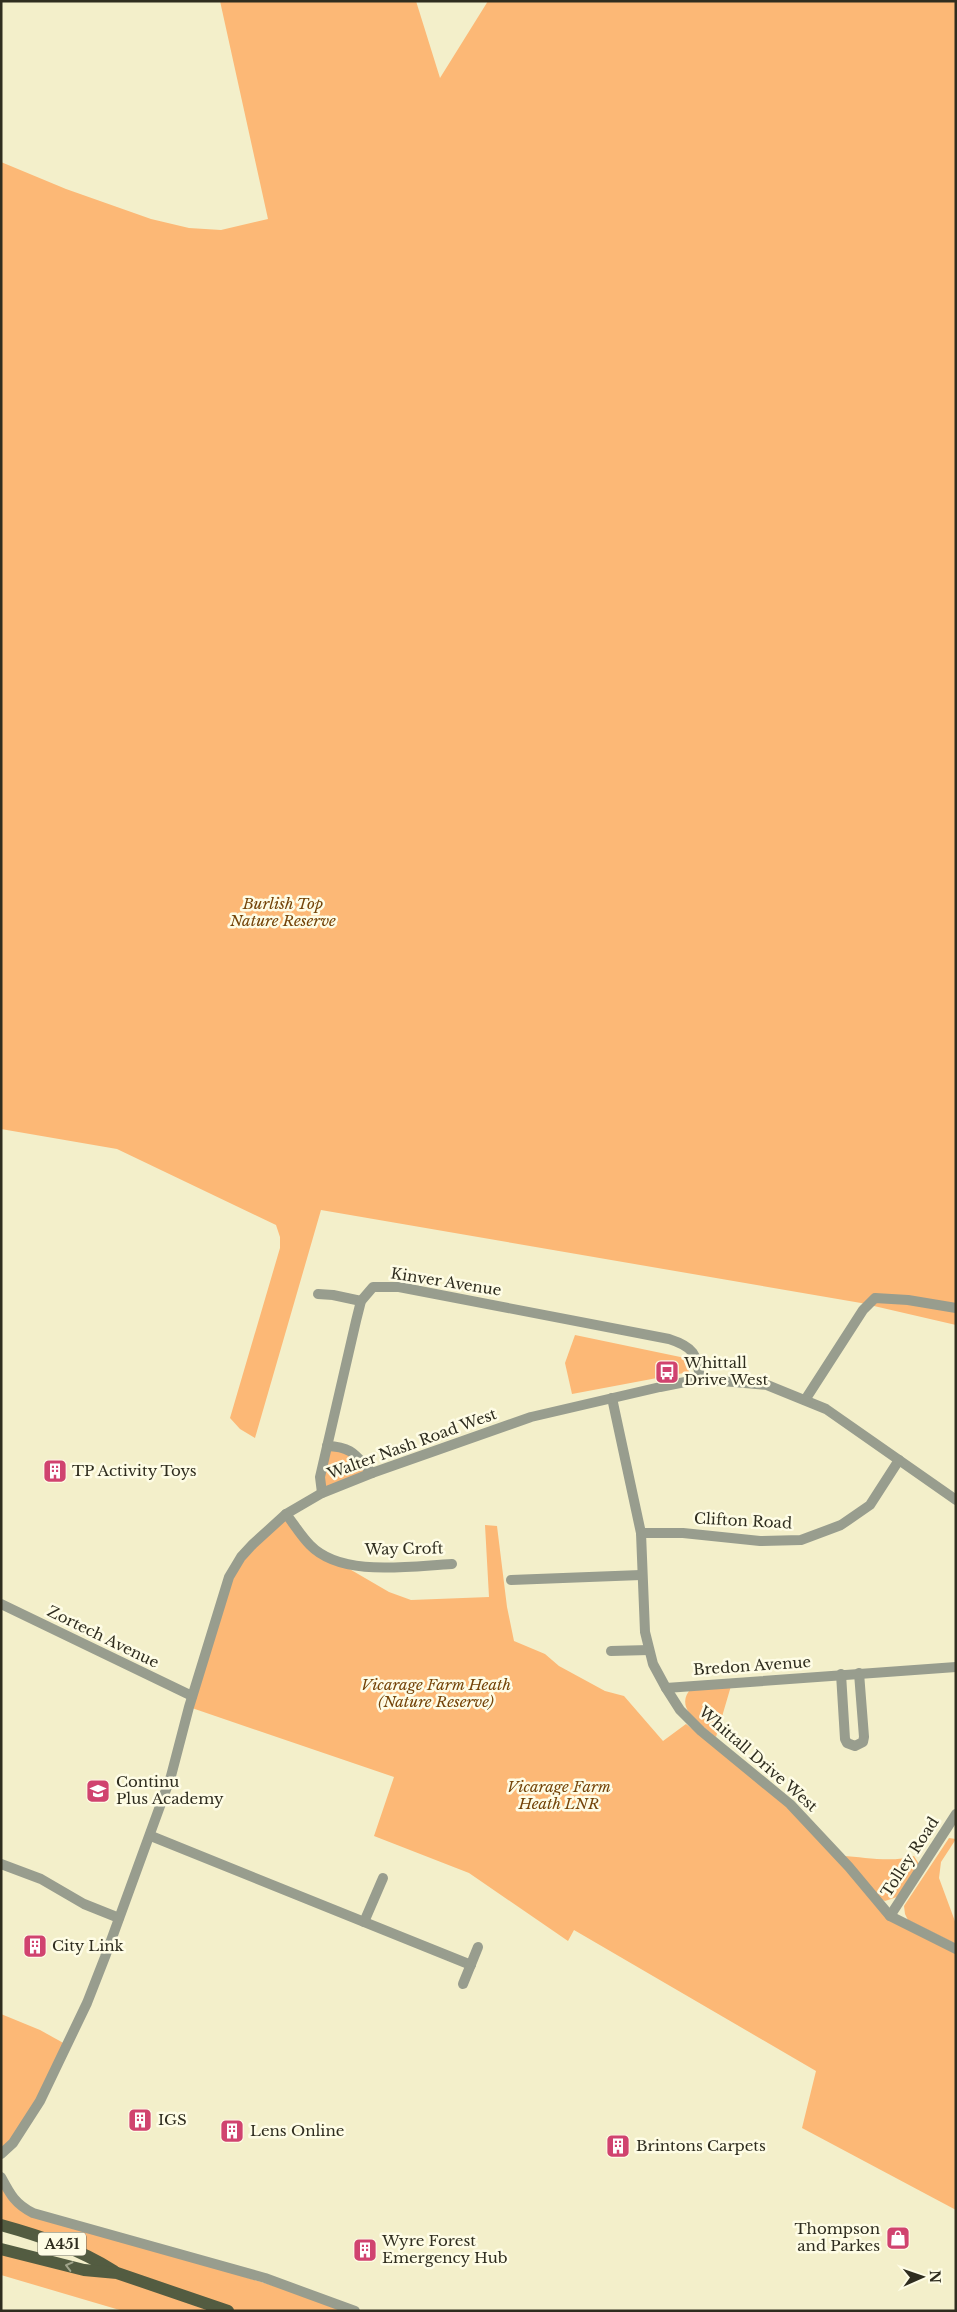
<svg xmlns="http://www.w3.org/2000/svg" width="957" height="2312" viewBox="0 0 957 2312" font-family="'Libre Baskerville',serif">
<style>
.green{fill:#fcb876}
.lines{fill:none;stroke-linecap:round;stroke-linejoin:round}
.street{stroke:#989d8e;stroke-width:10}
.primary{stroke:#535c41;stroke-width:12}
.oneway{stroke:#a0a48b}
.labels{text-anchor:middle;stroke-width:5;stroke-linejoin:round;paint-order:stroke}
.shield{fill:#fefce5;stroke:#6d6b5a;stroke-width:1}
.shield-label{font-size:14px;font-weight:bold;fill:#2f2d1f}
.park-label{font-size:15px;font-style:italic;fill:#744409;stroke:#fefce5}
.street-label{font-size:15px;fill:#2f2d1f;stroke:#fefce5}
.poi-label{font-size:15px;fill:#2f2d1f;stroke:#fefce5;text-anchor:start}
</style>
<rect width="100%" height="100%" fill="#f3efca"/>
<g class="green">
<polygon points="220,1 416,1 440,78 488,1 956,1 956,1325 861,1303 321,1210 255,1438 240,1429 230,1418 280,1248 280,1237 276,1225 117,1149 1,1129 1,162 66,189 151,219 189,228 221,230 268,219"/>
<polygon points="575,1335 690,1359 689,1372 572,1394 565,1363"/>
<polygon points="327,1446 338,1447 372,1473 325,1492 320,1477"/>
<polygon points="286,1514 310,1546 389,1592 411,1600 489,1597 485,1525 497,1526 507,1607 514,1641 545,1654 559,1666 605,1691 624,1696 663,1741 686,1724 790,1804 890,1916 956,1949 956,2210 802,2128 816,2071 574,1930 568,1941 469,1873 374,1836 394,1777 189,1707 229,1577"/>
<path d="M 731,1686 L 716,1737 C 703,1726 675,1710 689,1691 Z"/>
<polygon points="949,1838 956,1839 941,1862 939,1878 956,1924 956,1944 908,1920 905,1914 904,1906"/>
<path d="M 842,1856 C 865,1857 892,1863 914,1856 L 919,1864 L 900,1896 L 885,1901 L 879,1898 Z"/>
<polygon points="1,2014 40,2030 67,2045 40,2101 1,2154"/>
<polygon points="1,2177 22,2208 355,2311 123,2311 1,2275 1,2249 116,2273 1,2225"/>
</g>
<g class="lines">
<g class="street">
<polyline points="318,1294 333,1295 361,1301"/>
<polyline points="612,1398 641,1533 645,1632 653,1664 666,1688 680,1710 701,1731 790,1804 849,1867 890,1916 956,1949"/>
<polyline points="805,1400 863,1310 875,1298 908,1300 956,1308"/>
<path d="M 327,1446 C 353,1447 355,1455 372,1473"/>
<path d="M 322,1493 L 320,1477 L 356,1321 L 361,1301 L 373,1287 L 399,1287 L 669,1339 C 694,1347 697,1354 700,1379"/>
<path d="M 286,1514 C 294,1524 301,1536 310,1545 C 342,1578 410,1566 452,1564"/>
<polyline points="641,1533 683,1533 760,1541 801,1540 841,1525 870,1505 899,1460"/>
<polyline points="511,1580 641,1575"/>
<polyline points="1,1604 192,1696"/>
<polyline points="611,1651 649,1650"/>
<polyline points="841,1674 845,1739 847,1743 855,1746 863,1742 864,1737 859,1673"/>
<polyline points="666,1688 956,1667"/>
<polyline points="151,1836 471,1965"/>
<polyline points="1,1864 41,1879 84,1904 119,1918"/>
<polyline points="890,1916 956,1814"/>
<polyline points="364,1922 383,1878"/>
<polyline points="463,1984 478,1947"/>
<polyline points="1,2154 13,2143 40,2101 87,2003 105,1957 171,1776 189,1707 229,1577 241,1557 253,1544 286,1514 322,1493 372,1473 531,1417 660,1387 700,1379 767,1385 826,1409 956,1500"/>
<path d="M 1,2177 C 10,2194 15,2204 33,2213 L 265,2278 L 355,2311"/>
</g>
<g class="primary">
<path d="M 1,2225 C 41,2236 79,2249 114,2271"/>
<polyline points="1,2249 84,2270 117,2273 228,2311"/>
</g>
</g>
<defs><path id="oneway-chevron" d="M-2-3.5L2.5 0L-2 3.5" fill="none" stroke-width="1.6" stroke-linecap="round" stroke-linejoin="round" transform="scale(1.25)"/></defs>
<use class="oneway" href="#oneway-chevron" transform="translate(69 2266) rotate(-166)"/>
<defs>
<g id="bus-square" transform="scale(1.25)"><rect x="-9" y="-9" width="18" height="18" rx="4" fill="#d0436f" stroke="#fefce5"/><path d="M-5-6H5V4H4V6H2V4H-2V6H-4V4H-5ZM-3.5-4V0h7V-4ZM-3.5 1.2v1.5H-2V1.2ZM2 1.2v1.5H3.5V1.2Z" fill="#fff"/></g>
<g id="building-square" transform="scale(1.25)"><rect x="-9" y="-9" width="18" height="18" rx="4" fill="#d0436f" stroke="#fefce5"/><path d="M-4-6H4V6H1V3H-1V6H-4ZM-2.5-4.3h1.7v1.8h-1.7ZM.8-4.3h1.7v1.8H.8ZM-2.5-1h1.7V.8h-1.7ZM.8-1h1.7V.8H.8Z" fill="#fff"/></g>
<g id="school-square" transform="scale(1.25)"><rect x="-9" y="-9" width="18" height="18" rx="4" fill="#d0436f" stroke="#fefce5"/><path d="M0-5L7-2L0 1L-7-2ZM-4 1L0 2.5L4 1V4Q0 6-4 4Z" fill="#fff"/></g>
<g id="shop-square" transform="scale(1.25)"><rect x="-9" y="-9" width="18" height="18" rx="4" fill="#d0436f" stroke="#fefce5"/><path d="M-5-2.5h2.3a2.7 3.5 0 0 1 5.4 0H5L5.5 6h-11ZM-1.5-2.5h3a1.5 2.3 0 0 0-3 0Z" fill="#fff"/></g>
</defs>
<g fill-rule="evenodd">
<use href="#bus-square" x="667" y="1372"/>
<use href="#building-square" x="55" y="1471"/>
<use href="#school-square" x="98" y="1791"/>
<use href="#building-square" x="35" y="1946"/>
<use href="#building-square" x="140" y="2120"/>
<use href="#building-square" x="232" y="2131"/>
<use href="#building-square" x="618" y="2146"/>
<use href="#shop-square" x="898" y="2238"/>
<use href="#building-square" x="365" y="2250"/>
</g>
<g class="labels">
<rect class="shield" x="38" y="2232.5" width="48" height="23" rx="4"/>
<g class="shield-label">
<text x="62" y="2249">A451</text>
</g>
<g class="park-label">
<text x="283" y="909">Burlish Top<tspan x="283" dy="17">Nature Reserve</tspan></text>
<text x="436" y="1690">Vicarage Farm Heath<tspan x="436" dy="17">(Nature Reserve)</tspan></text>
<text x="559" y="1792">Vicarage Farm<tspan x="559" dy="17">Heath LNR</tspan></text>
</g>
<g class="street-label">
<text transform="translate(446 1282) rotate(9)" y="5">Kinver Avenue</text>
<text transform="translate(412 1444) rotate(-20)" y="5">Walter Nash Road West</text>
<text transform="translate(743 1521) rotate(3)" y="5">Clifton Road</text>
<text transform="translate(404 1549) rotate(-1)" y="5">Way Croft</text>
<text transform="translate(103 1637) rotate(26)" y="5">Zortech Avenue</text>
<text transform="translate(752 1666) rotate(-4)" y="5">Bredon Avenue</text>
<text transform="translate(758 1759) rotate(41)" y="5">Whittall Drive West</text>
<text transform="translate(910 1857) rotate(-57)" y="5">Tolley Road</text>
</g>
<g class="poi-label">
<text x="684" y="1368">Whittall<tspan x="684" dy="17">Drive West</tspan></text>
<text x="72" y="1476">TP Activity Toys</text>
<text x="116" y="1787">Continu<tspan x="116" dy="17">Plus Academy</tspan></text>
<text x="52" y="1951">City Link</text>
<text x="158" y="2125">IGS</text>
<text x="250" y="2136">Lens Online</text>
<text x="636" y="2151">Brintons Carpets</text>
<text x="880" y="2234" text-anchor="end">Thompson<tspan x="880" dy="17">and Parkes</tspan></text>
<text x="382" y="2246">Wyre Forest<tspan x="382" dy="17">Emergency Hub</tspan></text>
</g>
</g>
<rect width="957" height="2312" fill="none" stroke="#2f2d1f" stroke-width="5"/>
<g transform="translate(922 2277) rotate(88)" stroke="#fefce5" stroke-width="4" paint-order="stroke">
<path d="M0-4L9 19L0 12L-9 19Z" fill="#2f2d1f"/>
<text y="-8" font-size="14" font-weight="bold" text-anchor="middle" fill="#2f2d1f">N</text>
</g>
</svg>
